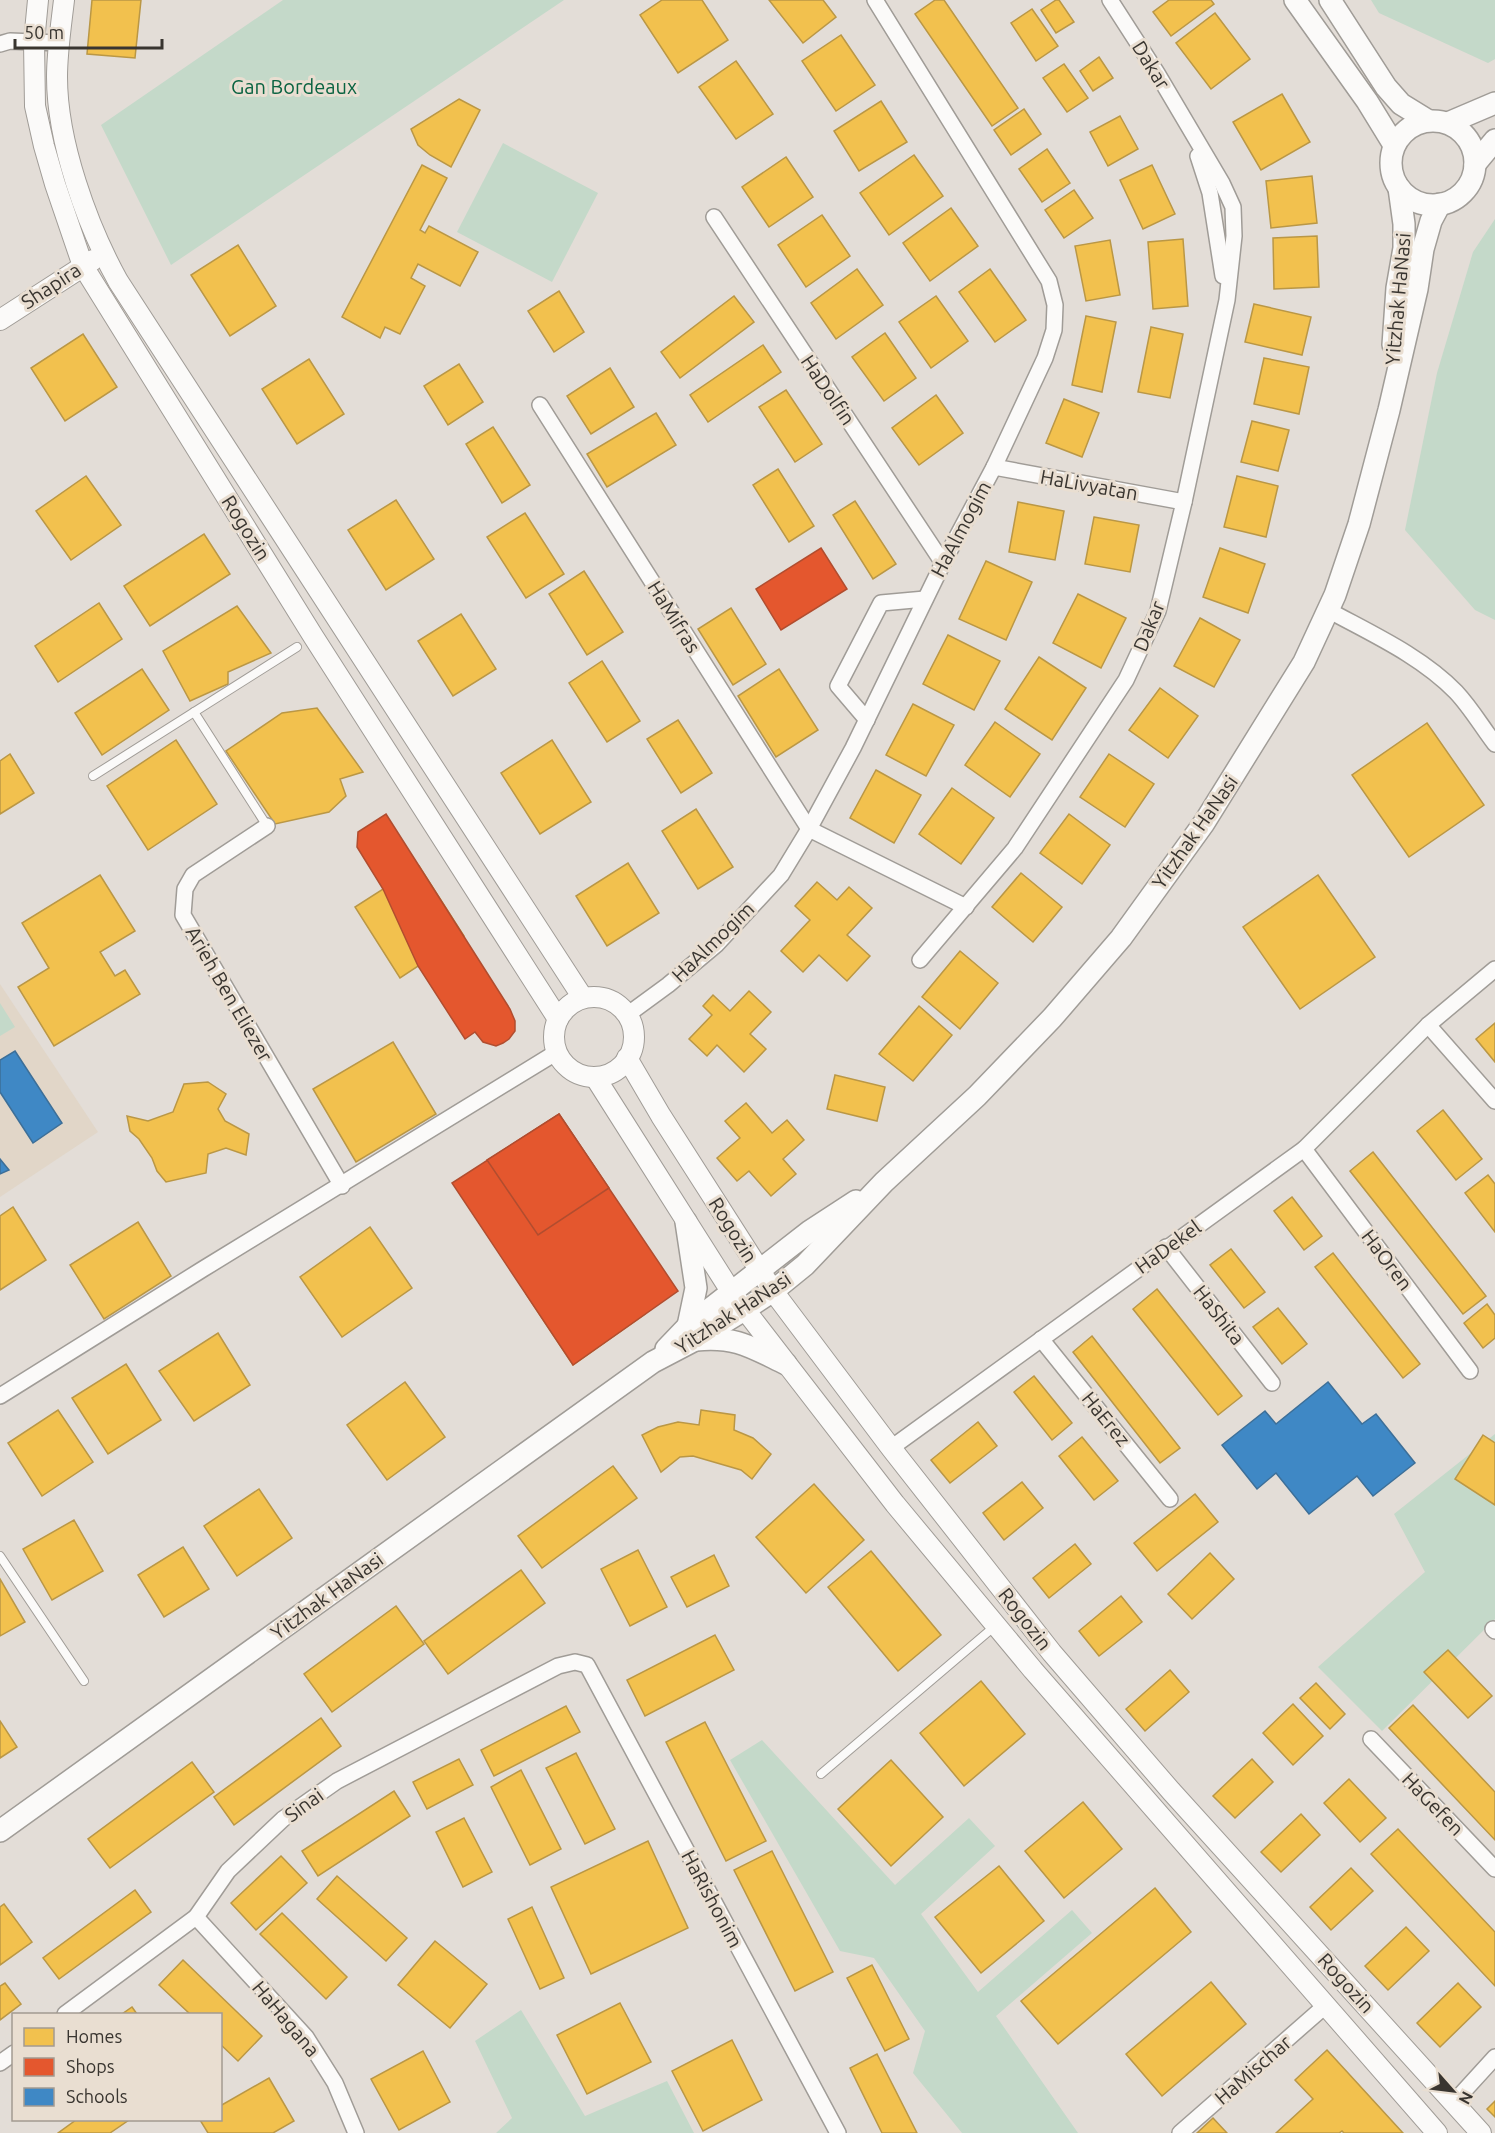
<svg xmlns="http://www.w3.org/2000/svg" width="1495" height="2133" viewBox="0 0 1495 2133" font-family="Ubuntu,sans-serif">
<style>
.built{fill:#e1d6c8}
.green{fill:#c4d9c9}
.homes{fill:#f2c14e;stroke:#ba9745;stroke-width:1.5}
.shops{fill:#e4572e;stroke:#b14d2f;stroke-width:1.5}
.schools{fill:#3f88c5;stroke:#3d6f98;stroke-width:1.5}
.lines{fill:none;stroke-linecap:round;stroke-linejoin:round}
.service-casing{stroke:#a09c97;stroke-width:10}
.minor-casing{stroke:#a09c97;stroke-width:18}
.tertiary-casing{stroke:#a09c97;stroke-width:22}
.secondary-casing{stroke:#a09c97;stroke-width:24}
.service{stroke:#fbfaf9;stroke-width:8}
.minor{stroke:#fbfaf9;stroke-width:15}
.tertiary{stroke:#fbfaf9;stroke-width:20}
.secondary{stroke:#fbfaf9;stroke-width:21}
.labels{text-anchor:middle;stroke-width:6;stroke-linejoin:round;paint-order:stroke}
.street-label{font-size:20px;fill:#393530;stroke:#e9ded1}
.park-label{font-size:20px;fill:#0a6341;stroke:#e9ded1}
</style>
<rect width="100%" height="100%" fill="#e3ddd7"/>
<polygon class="built" points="0,984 98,1132 0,1197"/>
<g class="green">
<polygon points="283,0 564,0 171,265 101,125"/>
<polygon points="1371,0 1495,0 1495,59 1488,63 1379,13"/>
<polygon points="503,143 598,193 552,282 457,232"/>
<polygon points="1495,219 1495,620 1475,610 1405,530 1437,373 1473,252"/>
<polygon points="0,1003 15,1027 0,1036"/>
<polygon points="1495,1434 1495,1619 1382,1731 1318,1667 1425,1572 1394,1514"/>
<polygon points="762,1740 895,1885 969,1818 995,1846 921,1914 978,1992 1072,1910 1092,1933 996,2016 1078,2133 962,2133 913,2073 925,2031 874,1958 840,1951 730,1760"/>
<polygon points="521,2010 585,2116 667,2081 694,2133 496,2133 512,2118 475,2041"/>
</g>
<g class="homes">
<polygon points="92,0 141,0 135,58 87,54"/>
<polygon points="662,0 702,0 728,40 678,73 640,15"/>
<polygon points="769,0 823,0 836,17 803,43"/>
<polygon points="935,0 944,0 1018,108 992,126 915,14"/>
<polygon points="1056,0 1059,0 1074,22 1056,33 1041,10"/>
<polygon points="1169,0 1211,0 1214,4 1171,36 1153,12"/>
<polygon points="1032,9 1058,46 1036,61 1011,23"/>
<polygon points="1215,13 1250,59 1211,89 1176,43"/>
<polygon points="841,35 875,85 836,111 802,61"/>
<polygon points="1099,57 1113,78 1093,91 1080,71"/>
<polygon points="736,61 773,114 736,139 699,87"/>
<polygon points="1064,64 1088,98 1067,112 1043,78"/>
<polygon points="1282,94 1310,142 1261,170 1233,122"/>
<polygon points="459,99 480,110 451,167 430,155 418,145 411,129"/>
<polygon points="881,101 907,142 859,171 834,131"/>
<polygon points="1024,109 1041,134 1011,155 994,130"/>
<polygon points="1120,116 1138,149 1108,166 1090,132"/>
<polygon points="1047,149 1070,183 1042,202 1019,169"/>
<polygon points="914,155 943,196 889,235 860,193"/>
<polygon points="786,157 813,197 769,227 742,187"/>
<polygon points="422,165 447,178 420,230 425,233 429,226 478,252 460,286 418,264 411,278 425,286 400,334 385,327 380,338 342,317"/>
<polygon points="1152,165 1175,214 1143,229 1120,180"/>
<polygon points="1312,176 1317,223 1271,228 1266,181"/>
<polygon points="1074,190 1093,218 1064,238 1045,210"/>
<polygon points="951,208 978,246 930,281 903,243"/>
<polygon points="822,215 850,256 806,287 778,245"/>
<polygon points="1317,236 1319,287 1274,289 1273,238"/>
<polygon points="1183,239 1188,306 1153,309 1148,242"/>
<polygon points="1110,240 1120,295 1086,301 1075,246"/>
<polygon points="238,245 276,306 230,336 191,275"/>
<polygon points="857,269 883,305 836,339 811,303"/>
<polygon points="990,269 1026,320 995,342 959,292"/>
<polygon points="559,291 584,332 554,352 528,311"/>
<polygon points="734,296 754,322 680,378 661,352"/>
<polygon points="936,296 968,341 931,368 899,322"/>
<polygon points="1254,304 1311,317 1302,355 1245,342"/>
<polygon points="1086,316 1116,322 1102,392 1072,385"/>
<polygon points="1151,327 1183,334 1170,398 1138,392"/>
<polygon points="885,333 916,378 884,401 852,357"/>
<polygon points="83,334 117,387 65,421 31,368"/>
<polygon points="763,345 781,372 708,422 690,395"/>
<polygon points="1264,358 1309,367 1299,414 1254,404"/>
<polygon points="309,359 344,414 297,444 262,389"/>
<polygon points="459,364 483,402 448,425 424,386"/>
<polygon points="610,368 634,407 591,434 567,396"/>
<polygon points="786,390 822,444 795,462 759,407"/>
<polygon points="936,395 963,433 919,465 892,428"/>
<polygon points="1064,399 1099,413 1082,457 1046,443"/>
<polygon points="656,413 676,445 607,487 587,454"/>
<polygon points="1252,421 1289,430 1278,471 1241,462"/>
<polygon points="493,427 530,485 502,503 466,444"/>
<polygon points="778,469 814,526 789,542 753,485"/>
<polygon points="86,476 121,525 71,560 36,511"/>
<polygon points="1237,476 1278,486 1266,537 1224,527"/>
<polygon points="396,500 434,559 386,590 348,530"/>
<polygon points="855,501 896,564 873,579 833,515"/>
<polygon points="1018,502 1064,511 1055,560 1009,552"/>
<polygon points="525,513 564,574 526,598 487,537"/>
<polygon points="1094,517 1139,525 1130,572 1085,564"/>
<polygon points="204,534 230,574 150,626 124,586"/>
<polygon points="1220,548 1265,564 1248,613 1203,597"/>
<polygon points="986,561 1032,582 1006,640 959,619"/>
<polygon points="584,571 623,632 587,655 549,594"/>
<polygon points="1078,594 1126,618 1101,668 1053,643"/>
<polygon points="99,603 122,639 58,682 35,646"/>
<polygon points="237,606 271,653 228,672 228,684 190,701 163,651"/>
<polygon points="731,608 766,664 733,685 698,629"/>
<polygon points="461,614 496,669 453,696 418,641"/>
<polygon points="1200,618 1240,640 1214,687 1174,666"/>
<polygon points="948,635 1000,661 974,710 923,684"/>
<polygon points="1039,657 1086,688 1052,740 1005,709"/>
<polygon points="602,661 640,721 607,742 569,683"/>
<polygon points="142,669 169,710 102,755 75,713"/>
<polygon points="779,669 818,730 776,757 738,696"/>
<polygon points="1160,688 1198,716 1168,758 1129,730"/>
<polygon points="913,704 954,725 926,776 886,755"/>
<polygon points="317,708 363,772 340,779 346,796 329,812 275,824 226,751 282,713"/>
<polygon points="678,720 712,773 681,793 647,739"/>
<polygon points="995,722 1040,754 1010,797 965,765"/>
<polygon points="1427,723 1484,805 1409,857 1352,775"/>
<polygon points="176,740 217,804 148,850 107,786"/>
<polygon points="552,740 591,802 540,834 501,773"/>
<polygon points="10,754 34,793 0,814 0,761"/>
<polygon points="1109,754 1154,784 1125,827 1080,797"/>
<polygon points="876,770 921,795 894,843 850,818"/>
<polygon points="952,788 994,818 961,864 919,834"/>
<polygon points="696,809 733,867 698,889 662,831"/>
<polygon points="1069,814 1110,845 1082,884 1040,853"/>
<polygon points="628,863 659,913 607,946 576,896"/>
<polygon points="419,866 464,936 400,978 355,907"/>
<polygon points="1021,873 1062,907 1033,942 992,907"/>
<polygon points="100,875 135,931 100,952 115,976 125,970 140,994 54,1046 18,987 49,968 22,923"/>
<polygon points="1318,875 1375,957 1300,1009 1243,927"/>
<polygon points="817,882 837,900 849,887 872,908 847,935 870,956 847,981 819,955 803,972 781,951 810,920 795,906"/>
<polygon points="960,951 998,983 960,1029 922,997"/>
<polygon points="749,991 771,1012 750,1034 766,1049 744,1072 717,1045 707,1056 689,1039 712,1015 703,1006 713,995 730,1011"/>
<polygon points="919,1006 952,1035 913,1081 879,1054"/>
<polygon points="1495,1023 1495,1062 1476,1039"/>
<polygon points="393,1042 436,1114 356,1162 313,1089"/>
<polygon points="835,1075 885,1087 877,1121 827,1109"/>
<polygon points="208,1082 226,1094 218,1109 225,1121 249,1134 246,1155 226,1148 208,1154 206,1173 166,1182 157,1171 152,1158 139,1139 130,1131 127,1116 148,1121 173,1112 184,1084"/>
<polygon points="746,1103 772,1133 787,1120 804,1140 783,1159 796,1174 771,1196 749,1171 737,1181 717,1158 740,1138 725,1121"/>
<polygon points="1443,1110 1482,1159 1456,1180 1417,1131"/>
<polygon points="1373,1152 1486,1296 1463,1314 1350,1171"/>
<polygon points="1488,1175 1495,1184 1495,1232 1465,1193"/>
<polygon points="1292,1197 1322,1236 1304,1250 1274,1211"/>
<polygon points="13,1207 46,1260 0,1290 0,1216"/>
<polygon points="138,1222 171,1276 104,1319 70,1265"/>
<polygon points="370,1227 412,1288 342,1337 300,1277"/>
<polygon points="596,1242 645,1314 573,1365 526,1294"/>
<polygon points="1231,1249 1265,1292 1244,1308 1210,1265"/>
<polygon points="1333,1253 1420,1364 1403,1378 1315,1267"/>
<polygon points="1157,1289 1242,1396 1218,1415 1133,1309"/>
<polygon points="1487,1304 1495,1315 1495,1338 1483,1348 1464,1323"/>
<polygon points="1278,1308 1307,1344 1282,1364 1253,1327"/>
<polygon points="218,1333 250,1385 194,1421 159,1371"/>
<polygon points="1092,1336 1180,1448 1160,1463 1073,1352"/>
<polygon points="126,1364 161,1420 108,1454 72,1398"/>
<polygon points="1034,1376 1072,1423 1052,1440 1014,1392"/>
<polygon points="405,1382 445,1437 387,1480 347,1425"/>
<polygon points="58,1410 93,1462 42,1496 8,1443"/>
<polygon points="701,1410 735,1415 734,1430 753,1438 771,1454 752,1479 741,1470 693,1456 680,1457 661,1472 642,1435 658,1427 678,1422 699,1425"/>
<polygon points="978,1422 997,1446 950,1483 931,1460"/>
<polygon points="1483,1435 1495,1443 1495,1505 1455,1479"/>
<polygon points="1082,1437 1118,1481 1094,1500 1059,1456"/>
<polygon points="613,1466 637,1498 542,1568 518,1536"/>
<polygon points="1022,1482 1043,1508 1004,1540 983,1513"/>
<polygon points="814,1484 864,1540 806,1593 756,1537"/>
<polygon points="259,1489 292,1538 237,1576 204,1526"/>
<polygon points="1195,1494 1218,1522 1157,1571 1134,1543"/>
<polygon points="74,1520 103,1571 52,1600 23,1549"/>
<polygon points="1075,1544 1091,1564 1049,1598 1033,1578"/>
<polygon points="183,1547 209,1589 164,1617 138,1575"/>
<polygon points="638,1550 667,1607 630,1626 601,1569"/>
<polygon points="871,1551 941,1635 898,1671 828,1587"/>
<polygon points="1210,1553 1234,1579 1192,1619 1168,1594"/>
<polygon points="714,1555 729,1586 687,1607 671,1577"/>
<polygon points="521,1570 545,1603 448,1674 424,1641"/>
<polygon points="0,1579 25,1622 0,1636"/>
<polygon points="1121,1596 1142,1622 1099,1656 1079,1631"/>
<polygon points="396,1606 424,1644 332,1712 304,1674"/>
<polygon points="715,1635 734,1670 645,1716 627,1680"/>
<polygon points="1448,1650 1492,1696 1468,1718 1424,1672"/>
<polygon points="1170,1670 1189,1692 1145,1731 1126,1709"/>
<polygon points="981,1681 1025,1734 964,1786 920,1733"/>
<polygon points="1316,1683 1345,1714 1330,1729 1300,1698"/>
<polygon points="1293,1704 1323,1736 1293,1765 1263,1733"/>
<polygon points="1413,1705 1495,1792 1495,1840 1389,1728"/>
<polygon points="566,1706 580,1732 494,1776 481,1750"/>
<polygon points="321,1718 341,1746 234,1825 214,1797"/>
<polygon points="0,1721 17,1747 0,1758"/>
<polygon points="705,1722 766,1841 726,1861 666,1742"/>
<polygon points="576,1753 615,1829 585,1844 546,1768"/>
<polygon points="459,1759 473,1785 427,1809 413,1782"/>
<polygon points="1252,1759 1273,1782 1235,1818 1213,1796"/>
<polygon points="891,1760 943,1817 891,1866 838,1809"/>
<polygon points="192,1762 214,1792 110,1868 88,1839"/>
<polygon points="521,1770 561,1849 530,1865 491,1787"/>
<polygon points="1349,1779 1386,1818 1360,1842 1324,1803"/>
<polygon points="394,1791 410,1816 318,1876 302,1851"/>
<polygon points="1083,1802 1122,1849 1064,1898 1025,1851"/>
<polygon points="1301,1814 1320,1835 1281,1872 1261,1852"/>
<polygon points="464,1818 492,1872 463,1887 436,1832"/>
<polygon points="1398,1829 1495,1932 1495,1986 1371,1854"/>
<polygon points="648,1841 688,1928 591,1974 551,1887"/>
<polygon points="772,1851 833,1972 795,1991 734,1870"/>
<polygon points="281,1856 307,1883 256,1930 231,1903"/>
<polygon points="999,1866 1044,1921 981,1973 935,1917"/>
<polygon points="1351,1868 1373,1891 1331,1930 1310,1907"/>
<polygon points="337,1876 407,1938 386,1961 317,1899"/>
<polygon points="1155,1888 1191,1932 1058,2044 1021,2001"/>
<polygon points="135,1890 151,1912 59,1979 43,1958"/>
<polygon points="4,1904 32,1942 0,1965 0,1907"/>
<polygon points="532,1907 564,1978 540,1989 508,1919"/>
<polygon points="282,1913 347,1977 326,1999 260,1934"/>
<polygon points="1406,1927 1429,1951 1388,1990 1365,1966"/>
<polygon points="435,1941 487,1984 450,2028 398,1985"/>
<polygon points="183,1960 262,2036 238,2061 220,2044 220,2014 190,2014 159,1985"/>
<polygon points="872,1965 909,2039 885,2051 847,1978"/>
<polygon points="1211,1982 1246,2024 1162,2096 1126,2054"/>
<polygon points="5,1983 21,2004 0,2020 0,1986"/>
<polygon points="1458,1983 1481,2007 1440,2047 1417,2023"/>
<polygon points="620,2003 651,2062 587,2094 557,2035"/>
<polygon points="132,2007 137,2014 122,2014"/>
<polygon points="732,2040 762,2100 703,2131 672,2071"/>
<polygon points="1327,2050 1403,2133 1344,2133 1342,2131 1339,2133 1276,2133 1313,2099 1295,2080"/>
<polygon points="423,2051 450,2102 399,2130 371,2079"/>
<polygon points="877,2054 917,2133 882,2133 850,2068"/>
<polygon points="269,2078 294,2121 273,2133 208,2133 200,2120 220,2120 220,2106"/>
<polygon points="1495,2101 1495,2117 1487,2109"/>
<polygon points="1213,2118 1227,2133 1197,2133"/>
<polygon points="76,2120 129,2120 110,2133 58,2133"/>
</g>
<g class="shops">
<polygon points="821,548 847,589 781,630 756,589"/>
<polygon points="386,814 510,1009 515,1021 515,1031 509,1039 503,1043 496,1046 483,1042 475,1032 465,1039 418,966 383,889 357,847 358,832"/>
<polygon points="559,1114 678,1291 573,1365 452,1183"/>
<polygon points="559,1114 609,1188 538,1235 487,1160"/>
</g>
<g class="schools">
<polygon points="15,1051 62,1123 33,1143 0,1092 0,1060"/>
<polygon points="0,1159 9,1170 0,1174"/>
<polygon points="1328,1382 1362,1424 1376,1414 1415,1463 1373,1496 1357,1476 1309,1514 1276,1473 1257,1489 1222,1445 1265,1411 1276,1424"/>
</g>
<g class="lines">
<g class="service-casing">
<g id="service">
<polyline points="194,712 267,826"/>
<polyline points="93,776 297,647"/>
<polyline points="0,1556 84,1681"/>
<polyline points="821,1774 995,1626"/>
</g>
</g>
<g class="minor-casing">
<g id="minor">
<polyline points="0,44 10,41 59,43"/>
<polyline points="1198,156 1210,193 1223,276"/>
<polyline points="714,217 943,563"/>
<polyline points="540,405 809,829 966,907"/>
<polyline points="994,467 1184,502"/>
<path d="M 1328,610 C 1372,634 1421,656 1456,692 C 1471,708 1482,727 1495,744"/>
<polyline points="867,720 838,686 881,603 925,599"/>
<polyline points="267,826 193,875 185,889 183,915 342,1186"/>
<polyline points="920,960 1015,848 1126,680 1158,611 1184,502 1227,300 1234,236 1233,207 1222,183 1157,73 1110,0"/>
<polyline points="627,1015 668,985 717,944 781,875 809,829 853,748 943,563 994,467 1045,358 1054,330 1055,305 1049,281 875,0"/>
<polyline points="1428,1025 1495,1101"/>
<polyline points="1304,1149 1470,1371"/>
<polyline points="1166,1247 1272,1383"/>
<polyline points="1041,1339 1170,1499"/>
<polyline points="0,1396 203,1269 557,1052"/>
<polyline points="891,1448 1304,1149 1428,1025 1495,969"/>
<polyline points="1493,1629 1495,1631"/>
<polyline points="1371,1739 1495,1869"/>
<polyline points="196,1917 306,2037 335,2083 356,2133"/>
<polyline points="65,2014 196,1917 228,1871 283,1819 337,1781 558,1666 575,1662 587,1665 838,2133"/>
<polyline points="0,2063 14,2053"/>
<polyline points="1454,2102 1495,2057"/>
<polyline points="1180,2133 1325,2006"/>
</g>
</g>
<g class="tertiary-casing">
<g id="tertiary">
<polyline points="38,0 34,42 35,106 44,146 55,184 83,266 313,636 558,1019"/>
<path d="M 64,0 C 61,26 57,52 57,77 C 57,142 87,225 118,281 L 583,998"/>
<polyline points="0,320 93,260"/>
<circle cx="594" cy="1037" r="40"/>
<polyline points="627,1058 661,1116 773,1291 891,1448 1052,1653 1171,1791 1481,2133"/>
<polyline points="595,1077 732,1293 895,1504 1033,1670 1437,2133"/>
</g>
</g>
<g class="secondary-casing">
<g id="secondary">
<polyline points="1295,0 1367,101 1394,145"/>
<polyline points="1330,0 1386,87 1401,104 1427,120"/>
<circle cx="1433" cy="163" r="42"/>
<polyline points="1448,123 1495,103"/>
<polyline points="1475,164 1495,140"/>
<polyline points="1393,345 1397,288 1404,248 1404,224 1399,188"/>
<polyline points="686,1222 696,1288 688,1326"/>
<path d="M 696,1340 C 736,1336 751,1347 786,1364"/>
<polyline points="666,1349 688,1326 810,1231 856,1201"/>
<polyline points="0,1831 653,1362 695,1340 744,1310 773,1291 805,1265 884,1182 977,1096 1052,1018 1121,938 1204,823 1304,662 1335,595 1359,524 1389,410 1417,289 1423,249 1431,221 1440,204"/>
</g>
</g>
<use href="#service" class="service"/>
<use href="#minor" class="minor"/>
<use href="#tertiary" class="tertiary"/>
<use href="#secondary" class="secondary"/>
</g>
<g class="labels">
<g class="street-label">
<text transform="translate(1151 65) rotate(58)" y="7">Dakar</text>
<text transform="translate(51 286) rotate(-33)" y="7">Shapira</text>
<text transform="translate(1398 299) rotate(-85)" y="7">Yitzhak HaNasi</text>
<text transform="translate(828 390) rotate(56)" y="7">HaDolfin</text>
<text transform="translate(1089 485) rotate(10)" y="7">HaLivyatan</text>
<text transform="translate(246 528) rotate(58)" y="7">Rogozin</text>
<text transform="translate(961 529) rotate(-62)" y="7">HaAlmogim</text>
<text transform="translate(674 617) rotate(58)" y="7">HaMifras</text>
<text transform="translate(1149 626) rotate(-68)" y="7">Dakar</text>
<text transform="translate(1195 832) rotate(-55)" y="7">Yitzhak HaNasi</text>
<text transform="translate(713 942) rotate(-44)" y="7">HaAlmogim</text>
<text transform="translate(229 994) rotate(60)" y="7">Arieh Ben Eliezer</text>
<text transform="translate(733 1230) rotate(58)" y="7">Rogozin</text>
<text transform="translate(1168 1247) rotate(-36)" y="7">HaDekel</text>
<text transform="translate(1387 1260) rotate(53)" y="7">HaOren</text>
<text transform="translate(733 1313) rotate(-33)" y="7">Yitzhak HaNasi</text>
<text transform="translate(1219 1315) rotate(52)" y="7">HaShita</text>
<text transform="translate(1106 1419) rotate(51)" y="7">HaErez</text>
<text transform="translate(327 1596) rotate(-36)" y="7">Yitzhak HaNasi</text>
<text transform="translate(1025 1619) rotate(52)" y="7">Rogozin</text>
<text transform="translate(1433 1804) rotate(46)" y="7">HaGefen</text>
<text transform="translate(304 1805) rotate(-36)" y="7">Sinai</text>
<text transform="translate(712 1899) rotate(62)" y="7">HaRishonim</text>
<text transform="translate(1346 1983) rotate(48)" y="7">Rogozin</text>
<text transform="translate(286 2019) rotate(50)" y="7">HaHagana</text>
<text transform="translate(1253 2070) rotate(-41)" y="7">HaMischar</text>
</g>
<g class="park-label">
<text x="294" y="94">Gan Bordeaux</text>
</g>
</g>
<rect x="12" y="2013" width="210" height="108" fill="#e9ded1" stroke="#a39a91" stroke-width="1.5"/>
<rect x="24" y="2028" width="30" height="18" fill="#f2c14e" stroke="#a39a91" stroke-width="1.5"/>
<text x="66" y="2043" font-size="18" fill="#393530">Homes</text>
<rect x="24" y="2058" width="30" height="18" fill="#e4572e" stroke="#a39a91" stroke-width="1.5"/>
<text x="66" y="2073" font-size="18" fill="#393530">Shops</text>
<rect x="24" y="2088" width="30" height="18" fill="#3f88c5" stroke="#a39a91" stroke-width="1.5"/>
<text x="66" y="2103" font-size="18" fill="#393530">Schools</text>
<g transform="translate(1453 2091) rotate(118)" stroke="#e9ded1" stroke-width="4.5" paint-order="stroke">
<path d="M0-4.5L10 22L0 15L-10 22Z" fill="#393530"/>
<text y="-9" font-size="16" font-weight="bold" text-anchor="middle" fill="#393530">N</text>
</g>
<path d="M15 39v9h147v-9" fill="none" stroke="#393530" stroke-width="3"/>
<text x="24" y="39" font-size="18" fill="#393530" stroke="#e9ded1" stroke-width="4.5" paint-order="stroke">50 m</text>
</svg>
